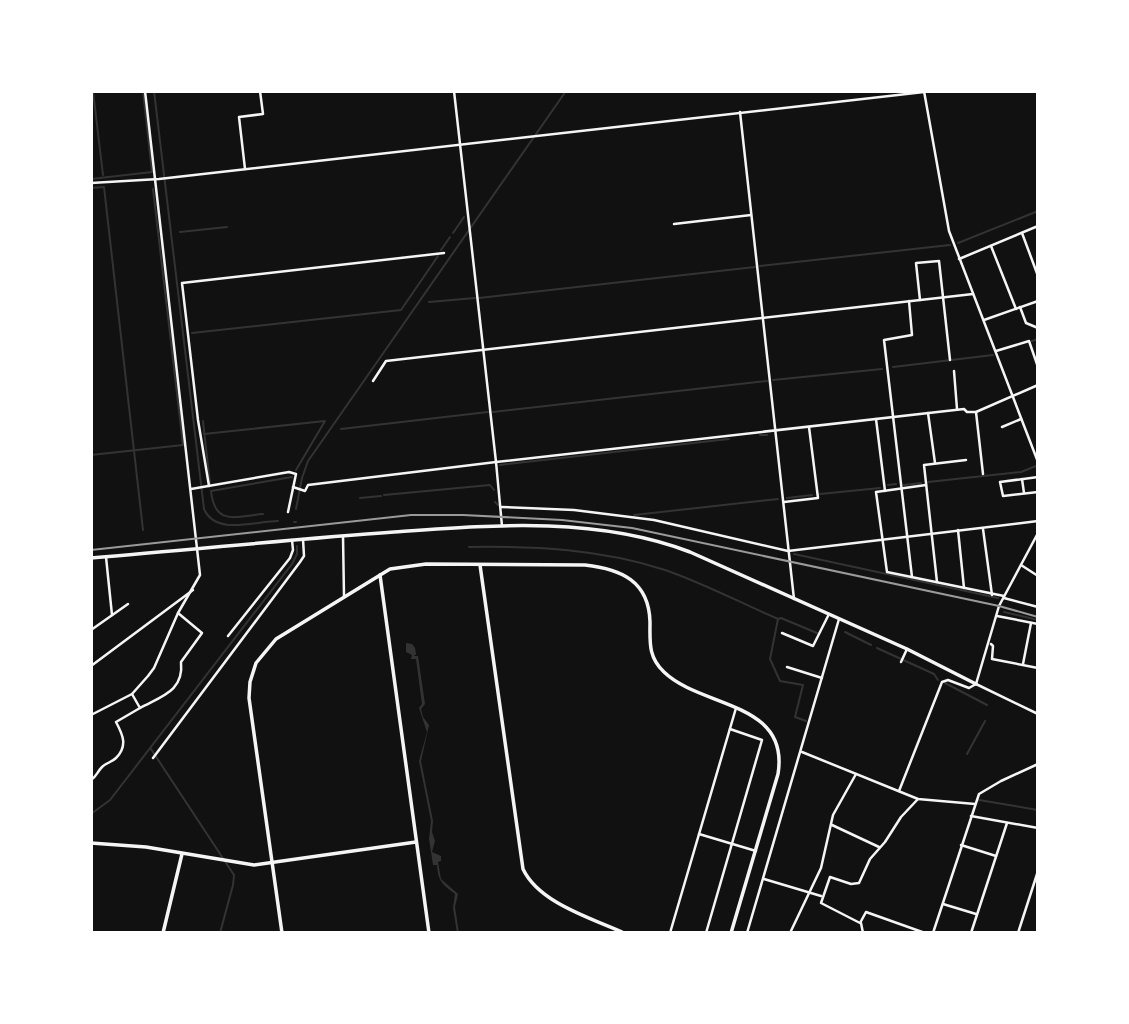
<svg xmlns="http://www.w3.org/2000/svg" width="1129" height="1024" viewBox="0 0 1129 1024" font-family="Quicksand,sans-serif">
<style>
.water{fill:#333}
.lines{fill:none;stroke-linecap:round;stroke-linejoin:round}
.stream{stroke:#333;stroke-width:2}
.minor{stroke:#f5f5f5;stroke-width:2.5}
.tertiary{stroke:#f5f5f5;stroke-width:3.5}
.rail{stroke:#9a9a9a;stroke-width:2}
</style>
<rect width="100%" height="100%" fill="#111"/>
<path class="water" d="M 406,643 L 412,644 L 415,648 L 416,654 L 414,656 L 418,656 L 425,704 L 421,709 L 423,717 L 429,725 L 421,761 L 433,821 L 432,832 L 435,841 L 432,852 L 441,856 L 441,861 L 438,862 L 441,879 L 458,894 L 455,907 L 459,933 L 457,933 L 453,908 L 455,894 C 442,884 438,881 437,865 L 433,865 L 429,839 L 431,821 L 419,761 L 427,732 L 419,708 L 422,704 L 416,659 L 411,659 L 412,655 L 406,652 Z"/>
<g class="lines">
<g class="stream">
<polyline points="93,91 103,175"/>
<path d="M 154,91 L 204,509 C 216,536 255,521 278,521"/>
<polyline points="91,179 152,172 143,91"/>
<polyline points="91,188 104,187 143,530"/>
<polyline points="180,232 227,227"/>
<polyline points="453,233 464,217"/>
<polyline points="958,243 1038,211"/>
<polyline points="441,250 450,237"/>
<polyline points="760,266 950,245"/>
<polyline points="479,298 755,267"/>
<polyline points="429,302 475,298"/>
<polyline points="192,333 401,310 438,256"/>
<polyline points="1032,341 1038,339"/>
<polyline points="893,367 993,355"/>
<polyline points="773,380 882,369"/>
<polyline points="493,412 767,381"/>
<polyline points="203,421 210,484"/>
<polyline points="341,429 488,412"/>
<polyline points="204,434 325,421 296,470"/>
<polyline points="760,435 767,435"/>
<polyline points="91,455 183,445 153,189"/>
<polyline points="500,465 729,439"/>
<polyline points="928,482 1021,472 1036,466"/>
<polyline points="888,485 896,484"/>
<polyline points="904,485 921,483"/>
<polyline points="820,494 880,488"/>
<polyline points="384,495 490,485 494,490"/>
<polyline points="360,498 381,496"/>
<polyline points="787,498 812,495"/>
<polyline points="495,502 498,505"/>
<polyline points="296,509 302,478 308,461 566,91"/>
<path d="M 263,514 C 236,516 215,527 211,491 L 292,477"/>
<polyline points="634,515 778,499"/>
<polyline points="294,522 296,522"/>
<path d="M 469,547 C 535,546 601,549 665,570 C 703,583 741,603 778,619 L 770,659 L 780,681 L 803,685 L 795,717 L 806,721"/>
<polyline points="794,554 998,598"/>
<polyline points="1004,612 1038,620"/>
<polyline points="778,619 781,618 817,633"/>
<polyline points="845,632 871,645"/>
<polyline points="877,648 934,674 938,680"/>
<polyline points="945,683 987,705"/>
<polyline points="151,749 234,875 233,885 220,933"/>
<polyline points="967,754 985,721"/>
<polyline points="979,800 1038,810"/>
<polyline points="91,814 110,800 292,564 297,554 297,546"/>
</g>
<g class="minor">
<polyline points="454,91 496,462 964,409 967,412 976,412 1038,385"/>
<polyline points="924,91 949,231 1038,462"/>
<polyline points="740,112 794,599"/>
<polyline points="245,169 239,117 263,114 260,91"/>
<polyline points="91,183 159,179 924,92"/>
<polyline points="674,224 751,215"/>
<polyline points="1022,233 1038,276"/>
<polyline points="991,246 1016,309"/>
<polyline points="959,259 1038,226"/>
<polyline points="920,300 916,263 939,261 950,360"/>
<polyline points="909,301 912,335 884,340 912,577"/>
<polyline points="1020,307 1026,323 1038,328"/>
<polyline points="984,320 1038,301"/>
<polyline points="996,351 1029,341 1038,367"/>
<polyline points="954,371 957,409"/>
<polyline points="373,381 386,361 973,294"/>
<polyline points="976,412 983,474"/>
<polyline points="928,413 935,463"/>
<polyline points="876,419 885,491"/>
<polyline points="1002,427 1021,419"/>
<polyline points="1038,477 1000,482 1003,496 1038,492"/>
<polyline points="1022,479 1024,493"/>
<polyline points="926,485 876,492 887,572 1004,596"/>
<polyline points="209,486 198,420 182,283 444,253"/>
<polyline points="293,487 305,491 308,485 496,462 502,526"/>
<polyline points="191,489 289,472 296,474 288,512"/>
<polyline points="784,502 818,498 809,427"/>
<polyline points="501,507 574,510 654,520 788,551 1038,521"/>
<polyline points="983,529 992,595"/>
<polyline points="958,530 964,588"/>
<polyline points="343,536 344,596"/>
<polyline points="106,557 112,615"/>
<polyline points="1021,565 1038,576"/>
<polyline points="937,582 924,465 966,460"/>
<polyline points="1004,598 1038,607"/>
<polyline points="997,616 1038,624"/>
<polyline points="91,630 128,604"/>
<polyline points="782,633 813,646 829,614"/>
<polyline points="228,636 290,558 293,550 292,540"/>
<polyline points="991,644 993,646 992,659 1038,668"/>
<polyline points="901,662 907,649"/>
<polyline points="1023,664 1031,623"/>
<polyline points="91,666 193,590"/>
<polyline points="787,667 822,678"/>
<polyline points="976,684 1038,714"/>
<path d="M 132,694 L 140,708 C 162,696 184,691 181,662 L 202,633 L 178,613"/>
<polyline points="91,715 132,694 148,676 154,668 178,613 200,575 145,91"/>
<polyline points="802,752 918,799 975,804"/>
<polyline points="153,758 300,562 304,556 303,539"/>
<path d="M 91,780 C 97,776 97,772 102,767 C 106,763 112,762 116,758 C 128,746 123,735 116,722 L 140,708"/>
<polyline points="899,791 942,682 948,680 969,688 976,684 999,606 1038,533"/>
<polyline points="918,799 901,817 885,842 870,859 859,883 851,884 830,877 821,903 860,923 866,912 925,933"/>
<polyline points="971,816 1038,828"/>
<polyline points="832,825 879,847"/>
<polyline points="699,834 756,851"/>
<polyline points="961,845 996,856"/>
<polyline points="764,879 821,896"/>
<polyline points="943,904 976,914"/>
<polyline points="861,923 863,933"/>
<polyline points="670,933 736,708"/>
<polyline points="706,933 762,740 730,729"/>
<polyline points="747,933 839,619"/>
<polyline points="790,933 821,868 833,815 856,774"/>
<polyline points="933,933 979,794 1001,781 1038,764"/>
<polyline points="971,933 1007,823"/>
<polyline points="1018,933 1038,871"/>
</g>
<g class="tertiary">
<path d="M 91,558 C 192,550 293,539 394,532 C 492,525 596,516 690,552 L 907,649 L 976,684"/>
<path d="M 480,565 L 523,869 C 539,903 591,918 624,933"/>
<polyline points="380,575 429,933"/>
<polyline points="91,843 146,847 254,865 416,842"/>
<polyline points="163,933 182,854"/>
<path d="M 282,933 L 249,698 L 250,682 L 256,663 L 276,639 L 390,569 L 426,564 L 585,565 C 621,569 649,581 650,622 C 650,642 648,657 664,672 C 701,708 790,701 778,774 L 731,933"/>
</g>
<polyline class="rail" points="91,550 411,515 463,515 562,520 632,528 999,606 1038,617"/>
</g>
<rect width="1129" height="1024" fill="none" stroke="#ffffff" stroke-width="186"/>
</svg>
